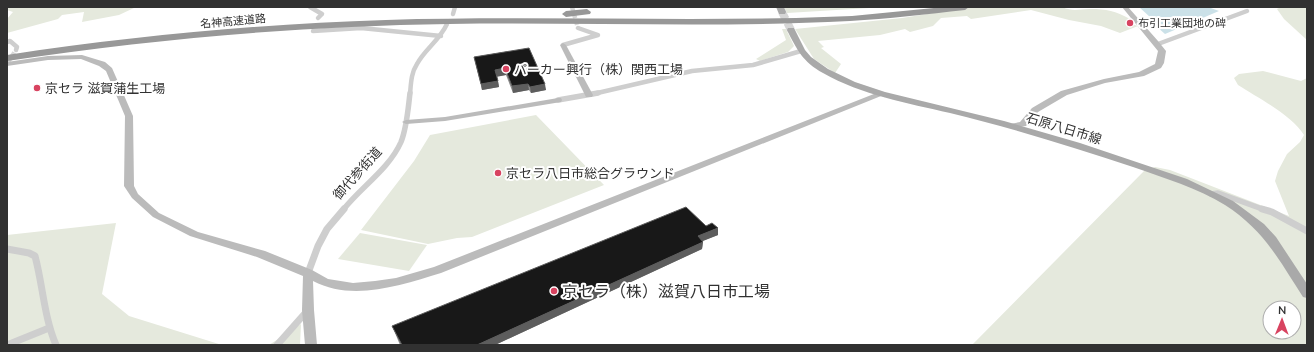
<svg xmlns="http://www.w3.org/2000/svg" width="1314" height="352" viewBox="0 0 1314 352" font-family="'Nunito Sans','Noto Sans JP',sans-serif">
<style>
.green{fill:#e5e9dd;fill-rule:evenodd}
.water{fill:#cbe1e8}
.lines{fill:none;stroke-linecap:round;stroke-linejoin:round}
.street-tunnel{stroke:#d6d6d6;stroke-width:4.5;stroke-dasharray:4.5 2.5;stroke-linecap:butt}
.primary-tunnel{stroke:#d6d6d6;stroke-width:8;stroke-dasharray:8 4;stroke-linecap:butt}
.street-far2{stroke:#cecece;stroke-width:4.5}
.street-far1{stroke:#cecece;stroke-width:5.5}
.street{stroke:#cecece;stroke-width:7}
.secondary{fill:#bbb;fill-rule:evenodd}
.primary{fill:#a9a9a9;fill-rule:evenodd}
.highway{fill:#989898;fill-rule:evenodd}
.wall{fill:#8c8c8c}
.shaded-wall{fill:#5d5d5d}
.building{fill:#181818;stroke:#5d5d5d}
.poi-dot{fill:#d84360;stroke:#fff;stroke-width:1.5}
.labels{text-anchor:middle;stroke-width:4;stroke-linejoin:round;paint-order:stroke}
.far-street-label{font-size:11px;fill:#313131;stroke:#fff}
.far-poi-label{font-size:11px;fill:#313131;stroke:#fff;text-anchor:start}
.poi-label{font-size:13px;fill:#313131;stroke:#fff;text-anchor:start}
.street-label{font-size:13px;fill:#313131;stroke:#fff}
.near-poi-label{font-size:16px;fill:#313131;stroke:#fff;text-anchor:start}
</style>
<rect width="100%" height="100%" fill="#fff"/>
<g class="green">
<polygon points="7,7 136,7 119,15 82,22 84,12 62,15 58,19 7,33 7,19 13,12 7,10"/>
<polygon points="784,7 886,7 787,13"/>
<path d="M 971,7 L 1062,7 C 1074,12 1078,9 1090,9 C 1107,9 1115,11 1130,19 L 1128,23 L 1138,26 L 1120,33 L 1101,26 L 1069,20 L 1031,10 L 971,19 L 967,16 L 941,18 L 933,26 L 910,32 L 905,29 L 880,35 L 818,41 L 824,47 L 821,48 L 841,64 L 835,73 L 814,59 L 795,29 L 902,18 Z"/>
<polygon points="1281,7 1307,7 1307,40 1284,19 1277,9"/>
<polygon points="782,29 786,29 794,46 788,52 760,61 756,59 786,40"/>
<path d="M 1263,71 L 1301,81 L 1307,78 L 1307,345 L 972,345 L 1145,170 L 1155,167 L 1170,170 L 1289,216 L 1275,181 L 1278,171 L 1287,154 L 1300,142 L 1304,135 C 1292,115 1258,98 1238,85 L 1234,78 L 1239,74 ZM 1270,308 L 1294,308 L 1294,332 L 1270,332 Z"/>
<polygon points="536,115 604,185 472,237 457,238 428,244 361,230 414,161 430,135"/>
<polygon points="116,223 102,294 129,316 222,345 7,345 7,235"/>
<polygon points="360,233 427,245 409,271 338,259"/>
<polygon points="301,324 300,345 269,345"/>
</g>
<polygon class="water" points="1139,7 1208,7 1219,11 1165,34 1147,18 1150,17"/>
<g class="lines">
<g class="street-tunnel">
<polyline points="572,7 578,28"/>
<polyline points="8,62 16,50"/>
</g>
<polyline class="primary-tunnel" points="782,12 791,30"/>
<g class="street-far2">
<polyline points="310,7 322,14 318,18"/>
<polyline points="453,14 455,7"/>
<polyline points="313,31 361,28 441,36"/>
<polyline points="7,42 10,41 17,47 16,50"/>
<polyline points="1158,44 1247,11"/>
<polyline points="563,45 598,35 578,28"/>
<path d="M 410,94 C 411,84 411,73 417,64 C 425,49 439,41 447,24"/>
<polyline points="593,94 692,71 753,65 801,51"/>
</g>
<g class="street-far1">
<polyline points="558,100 598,93"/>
<polyline points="1211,194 1218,193 1265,210"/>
<path d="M 343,210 C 361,187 389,169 401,142 C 407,127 408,109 410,93"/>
</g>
<g class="street">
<polyline points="1262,209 1272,212 1307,231"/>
<path d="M 7,249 L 29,253 L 35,256 C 43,286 44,317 56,345"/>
<polyline points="308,273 318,246 327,229 344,209"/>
<polyline points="7,345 49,328"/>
<polyline points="277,345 308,310"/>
</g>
<g class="secondary">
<polygon points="1122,7 1128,7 1158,41 1166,51 1164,63 1161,68 1144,76 1105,83 1067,95 1038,112 1026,126 1010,128 1009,126 1010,124 1020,122 1032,108 1061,91 1104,79 1139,72 1155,64 1158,51"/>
<polygon points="563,43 566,45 593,95 592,97 586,97 560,45"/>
<path d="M 82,55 L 105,62 L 112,68 L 133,116 L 134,186 L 138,194 L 159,213 L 198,232 L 265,251 L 312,270 L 328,279 L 353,283 L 375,281 L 396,278 L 434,267 L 879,92 L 882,92 L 886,94 L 441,273 C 401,285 353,302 313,281 L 314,310 L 317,345 L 305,345 L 302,310 L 303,276 L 257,257 L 190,236 L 153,217 L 132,198 L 124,186 L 125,116 L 106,71 L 99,66 L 81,59 L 48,60 L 7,66 L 7,62 L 48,56 Z"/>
<polygon points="558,98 561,98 562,100 561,102 445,121 406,124 402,122 406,120 445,117"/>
</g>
<g class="primary">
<polygon points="776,7 784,7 786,12 785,14 779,14"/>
<path d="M 788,28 L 794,28 L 805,50 L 811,57 L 828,69 L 855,82 L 885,92 L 1004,121 L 1080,143 L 1187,179 L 1233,201 L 1264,224 L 1276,237 L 1307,284 L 1307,298 L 1303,297 C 1279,260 1264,230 1225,205 C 1198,188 1164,178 1133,167 C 1073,147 1012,128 950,113 C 907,103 862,95 823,73 C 803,62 797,50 787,30 Z"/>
</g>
<g class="highway">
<path d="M 944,7 L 969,7 L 965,10 C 927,14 888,19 850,21 C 716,28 583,22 449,24 C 301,26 154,39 7,61 L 7,55 C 133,36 259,24 386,20 C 523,16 659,21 796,18 L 852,16 Z"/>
<polygon points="587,9 591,12 590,14 566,17 562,14 566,11"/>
</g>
</g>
<g class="wall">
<polygon points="529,48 546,90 531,93 529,90 513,93 506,75 497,76 499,87 482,90 474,57"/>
<polygon points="706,226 718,235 702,241 703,242 702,249 495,345 400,345 395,333 392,326"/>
</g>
<g class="shaded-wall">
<polygon points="505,68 506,75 496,77 495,70"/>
<polygon points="498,81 499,87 482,90 481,84"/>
<polygon points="528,84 529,90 513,93 512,86"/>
<polygon points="545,84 546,90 531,93 530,87"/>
<polygon points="718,228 718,235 698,243 698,236"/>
<polygon points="703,242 702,249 495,345 477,345"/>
</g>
<g class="building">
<polygon points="529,48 545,84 530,87 528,84 512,86 505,68 495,70 498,81 481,84 474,57"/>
<polygon points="686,207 706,226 712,223 718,228 698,236 703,242 477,345 402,345 392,326"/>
</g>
<g class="poi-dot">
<circle cx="1130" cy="23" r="4"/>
<circle cx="506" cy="69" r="4"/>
<circle cx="37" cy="88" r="4"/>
<circle cx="498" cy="173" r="4"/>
<circle cx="554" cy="291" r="4"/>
</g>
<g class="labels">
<g class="far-street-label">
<text transform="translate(233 21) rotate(-5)" y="4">名神高速道路</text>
</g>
<g class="far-poi-label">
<text x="1138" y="27">布引工業団地の碑</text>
</g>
<g class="poi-label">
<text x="514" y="74">パーカー興行（株）関西工場</text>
<text x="45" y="93">京セラ 滋賀蒲生工場</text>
<text x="506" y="178">京セラ八日市総合グラウンド</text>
</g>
<g class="street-label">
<text transform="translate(1064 128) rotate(17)" y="5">石原八日市線</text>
<text transform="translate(357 173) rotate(-48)" y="5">御代参街道</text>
</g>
<g class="near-poi-label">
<text x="562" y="297">京セラ（株）滋賀八日市工場</text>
</g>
</g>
<rect width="1314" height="352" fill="none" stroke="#313131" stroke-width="16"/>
<g transform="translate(1282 320) rotate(1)"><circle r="19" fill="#ffffff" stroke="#adadad"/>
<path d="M0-3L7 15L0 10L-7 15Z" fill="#d84360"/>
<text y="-6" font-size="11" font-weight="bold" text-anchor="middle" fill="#313131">N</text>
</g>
</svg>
